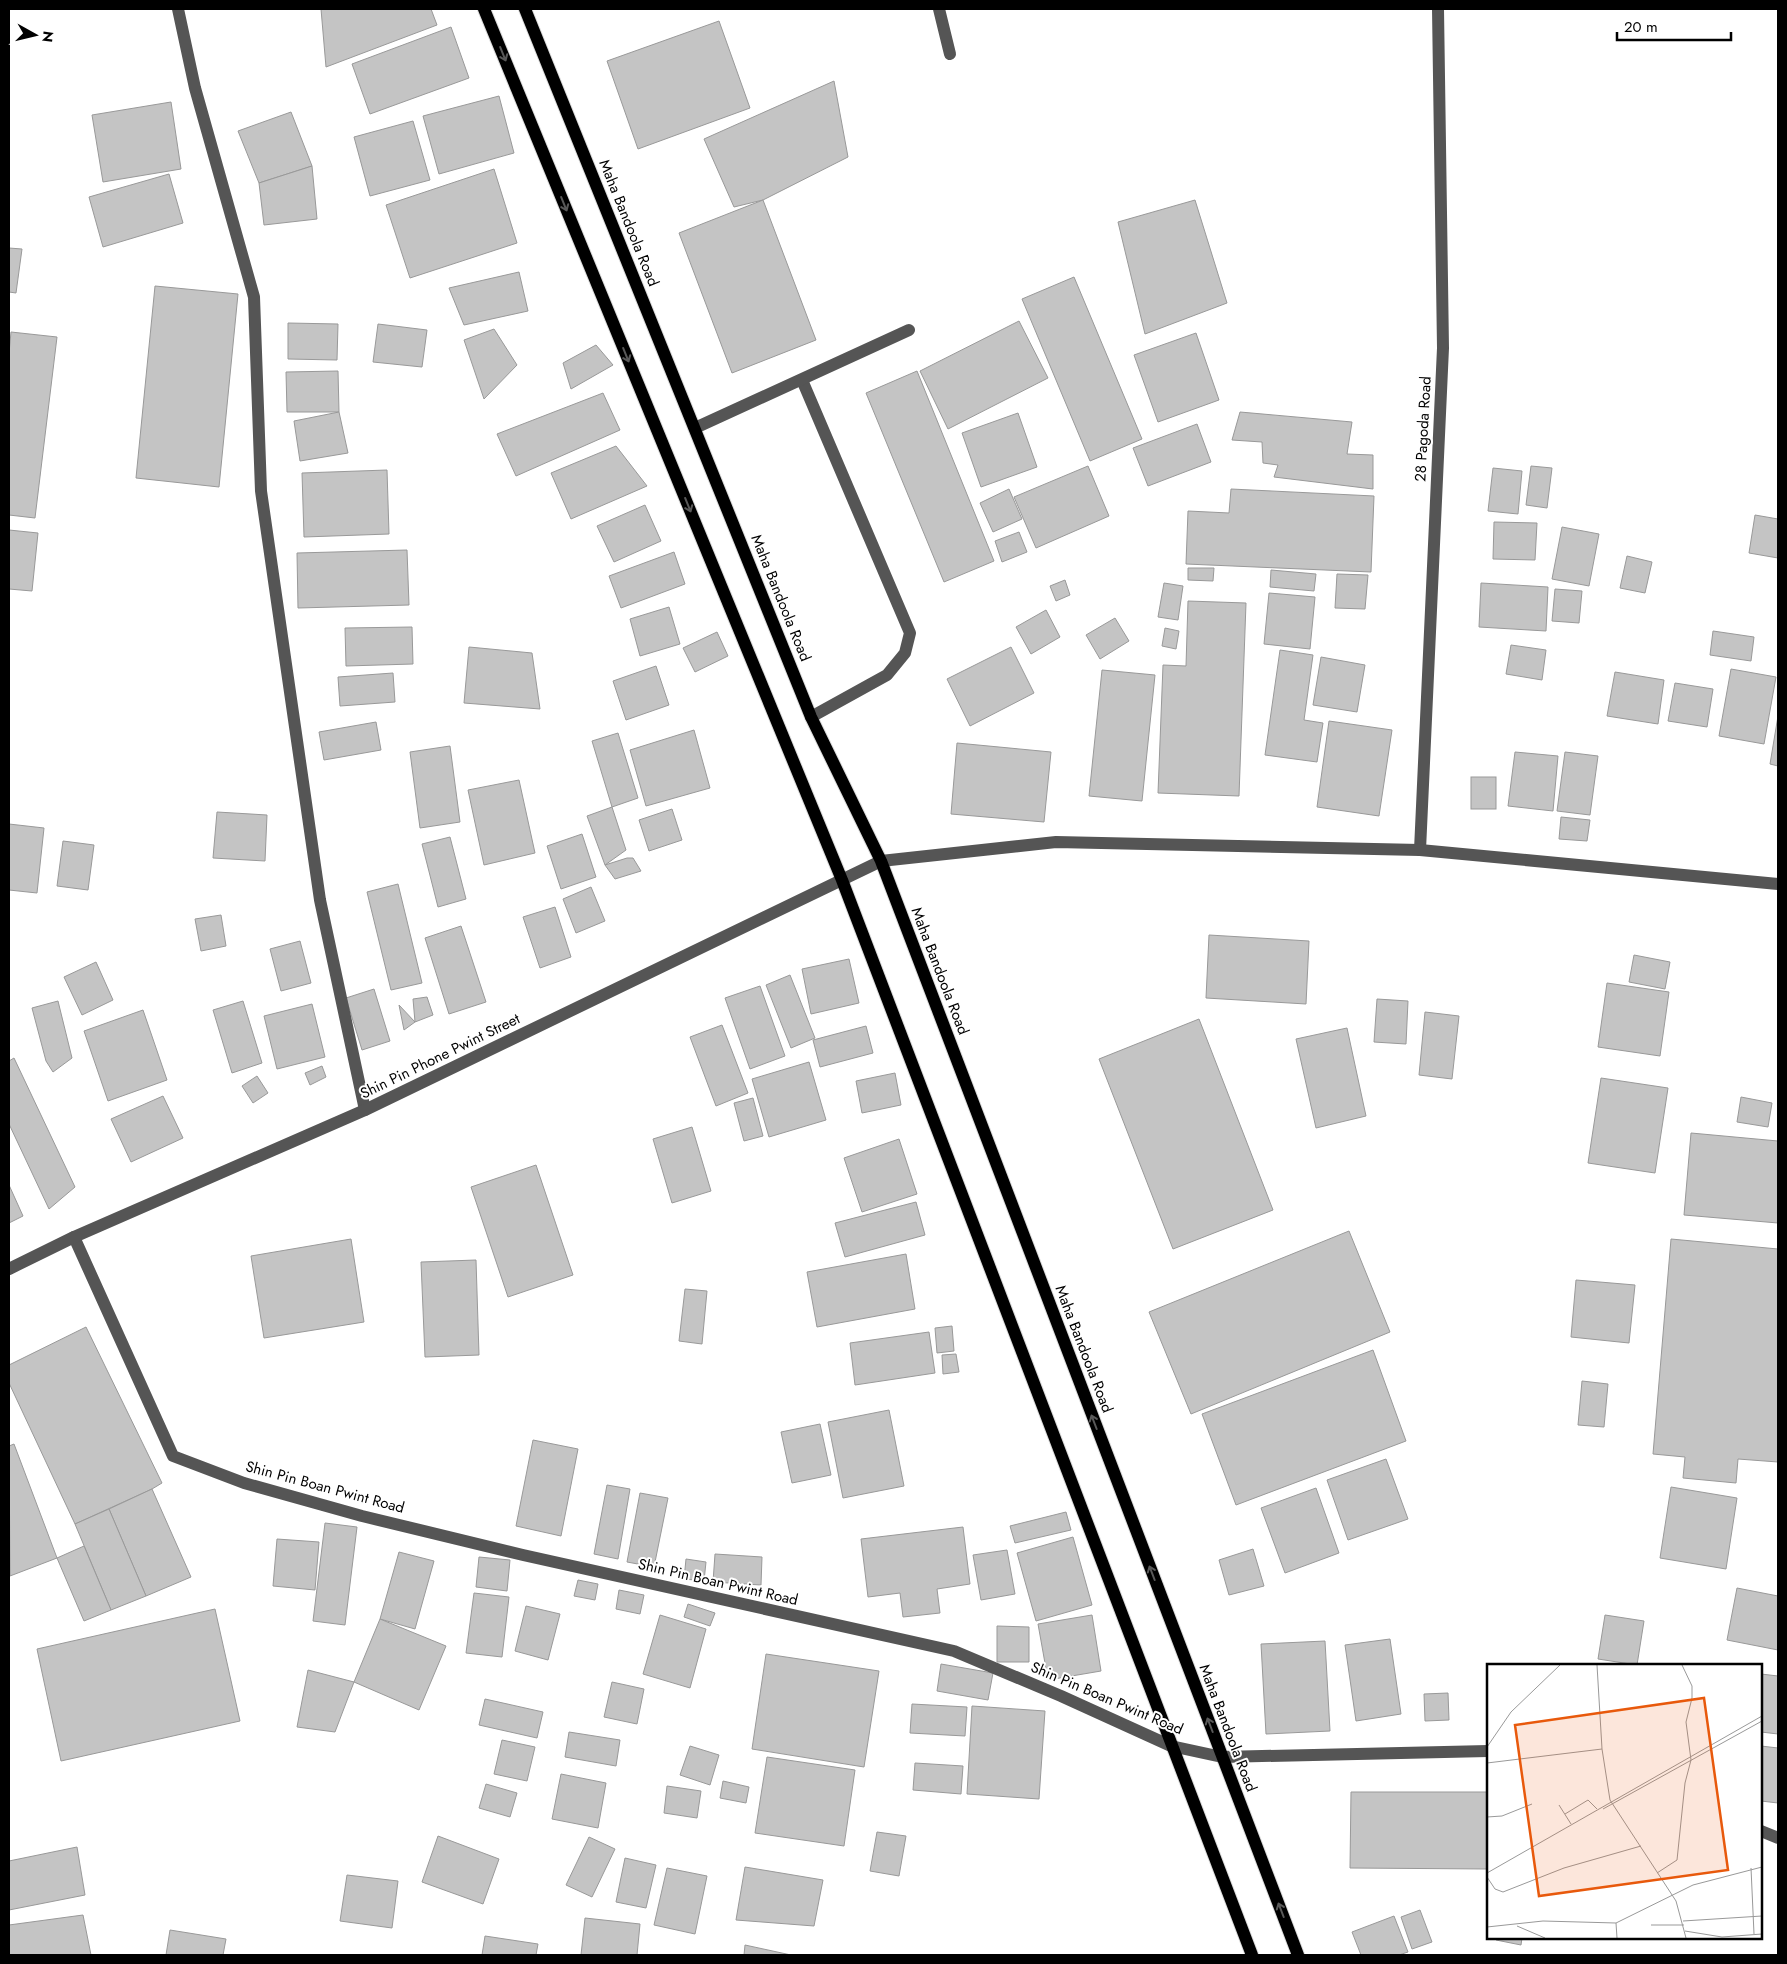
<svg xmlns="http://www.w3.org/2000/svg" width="1787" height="1964" viewBox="0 0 1787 1964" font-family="Jost,sans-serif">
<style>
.building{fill:#c4c4c4;stroke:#999}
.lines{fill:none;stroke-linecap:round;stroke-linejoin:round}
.major-casing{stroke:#dbdbdb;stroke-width:14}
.minor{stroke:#555;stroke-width:12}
.major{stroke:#000;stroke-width:12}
.oneway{stroke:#595959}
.labels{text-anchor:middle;stroke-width:4;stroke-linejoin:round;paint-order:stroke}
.street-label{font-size:15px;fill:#000;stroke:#fff}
.inset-road{fill:none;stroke:#999;stroke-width:1}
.view{fill:#e8590c;fill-opacity:0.15;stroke:#e8590c;stroke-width:2.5}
.inset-edge{fill:none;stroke:#000;stroke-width:2.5}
</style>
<rect width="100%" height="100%" fill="#fff"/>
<g class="building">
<polygon points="321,9 431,9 437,25 326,67"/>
<polygon points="719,21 750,108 638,149 607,61"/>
<polygon points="451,27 469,78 370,114 352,64"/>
<polygon points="834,81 848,157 763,200 734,207 704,139"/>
<polygon points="499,96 514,153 439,174 423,116"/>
<polygon points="171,102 181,169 103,182 92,115"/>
<polygon points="291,112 312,166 259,183 238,131"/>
<polygon points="413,121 430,180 370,196 354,137"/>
<polygon points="312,166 317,219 264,225 259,183"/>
<polygon points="494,169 517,243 410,278 386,205"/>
<polygon points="169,174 183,223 103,247 89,197"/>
<polygon points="763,200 816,340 732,373 679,233"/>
<polygon points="1195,200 1227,303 1145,334 1118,222"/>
<polygon points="9,248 22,249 16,293 9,292"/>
<polygon points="519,272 528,311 464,325 449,288"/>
<polygon points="1074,277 1142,439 1090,461 1022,299"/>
<polygon points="155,286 238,294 219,487 136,478"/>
<polygon points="1019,321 1048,378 948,429 920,371"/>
<polygon points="288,323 338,324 337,360 288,359"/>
<polygon points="378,324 427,330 422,367 373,362"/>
<polygon points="494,329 517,365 484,399 464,340"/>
<polygon points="11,332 57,337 35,518 9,515 9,353"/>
<polygon points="1196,333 1219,400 1158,422 1134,355"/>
<polygon points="596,345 613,365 571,389 563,363"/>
<polygon points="338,371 339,412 287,412 286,372"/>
<polygon points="917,371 994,561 944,582 866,393"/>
<polygon points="603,393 620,430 516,476 497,434"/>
<polygon points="339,412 348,453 300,461 294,421"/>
<polygon points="1240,412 1352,422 1347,454 1373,455 1373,489 1274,477 1278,465 1263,463 1262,442 1232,440"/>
<polygon points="1018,413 1037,467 981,487 962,433"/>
<polygon points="1197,424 1211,462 1148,486 1133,448"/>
<polygon points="616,446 647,486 571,519 551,473"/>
<polygon points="1088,466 1109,516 1036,548 1014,497"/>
<polygon points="1531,466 1552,468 1547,508 1526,505"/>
<polygon points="1493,468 1522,471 1518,514 1488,511"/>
<polygon points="387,470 389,534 304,537 302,473"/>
<polygon points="1009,489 1022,519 993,532 980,503"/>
<polygon points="1231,489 1374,496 1371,572 1186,564 1188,511 1229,513"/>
<polygon points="645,505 661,541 614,562 597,526"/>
<polygon points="1755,515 1778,519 1778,558 1749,553"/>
<polygon points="1494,522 1537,523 1535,560 1493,559"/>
<polygon points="1562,527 1599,534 1589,586 1552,579"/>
<polygon points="9,530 38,533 32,591 9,589"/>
<polygon points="1019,532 1027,552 1002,562 995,541"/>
<polygon points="407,550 409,605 298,608 297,553"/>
<polygon points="674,552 685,584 621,608 609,576"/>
<polygon points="1627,556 1652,562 1645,593 1620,588"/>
<polygon points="1188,568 1214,568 1213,581 1188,580"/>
<polygon points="1271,570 1316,574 1314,591 1270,587"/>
<polygon points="1337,574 1368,575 1365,609 1335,608"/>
<polygon points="1065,580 1070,595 1056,601 1050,586"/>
<polygon points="1164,583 1183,586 1178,620 1158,617"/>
<polygon points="1481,583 1548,587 1546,631 1479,627"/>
<polygon points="1555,589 1582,591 1579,623 1552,621"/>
<polygon points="1269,593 1315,597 1310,649 1264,644"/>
<polygon points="1188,601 1246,603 1239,796 1158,793 1163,665 1186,666"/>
<polygon points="669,607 680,644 640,656 630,619"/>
<polygon points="1046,610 1060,637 1031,654 1016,627"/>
<polygon points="1115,618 1129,641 1100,659 1086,635"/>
<polygon points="412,627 413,664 346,666 345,628"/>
<polygon points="1165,628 1179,631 1176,649 1162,646"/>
<polygon points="1713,631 1754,637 1751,661 1710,655"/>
<polygon points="717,632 728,656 695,672 683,648"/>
<polygon points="1511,645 1546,650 1542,680 1506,674"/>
<polygon points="469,647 532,653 540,709 464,703"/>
<polygon points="1011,647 1034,693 970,726 947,679"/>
<polygon points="1280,650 1313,655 1304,720 1323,723 1317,762 1265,755"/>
<polygon points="1321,657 1365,665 1357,712 1313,705"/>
<polygon points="656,666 669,705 626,720 613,681"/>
<polygon points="1731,669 1776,677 1764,744 1719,736"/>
<polygon points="1102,670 1155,675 1142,801 1089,796"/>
<polygon points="1615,672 1664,680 1658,724 1607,716"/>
<polygon points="393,673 395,702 340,706 338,677"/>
<polygon points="1675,683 1713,689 1707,727 1668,721"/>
<polygon points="1778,716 1778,766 1770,764"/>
<polygon points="1329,721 1392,730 1379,816 1317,807"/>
<polygon points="376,722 381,750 324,760 319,732"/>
<polygon points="694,730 710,788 646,806 630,750"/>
<polygon points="618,733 638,798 612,807 592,741"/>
<polygon points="957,743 1051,752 1044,822 951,814"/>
<polygon points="450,746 460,822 420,828 410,752"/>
<polygon points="1515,752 1558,756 1553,811 1508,806"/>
<polygon points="1565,752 1598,756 1590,815 1557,811"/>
<rect x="1471" y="777" width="25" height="32"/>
<polygon points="519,780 535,853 484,865 468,790"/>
<polygon points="612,807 626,850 605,865 587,816"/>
<polygon points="672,809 682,840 649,851 639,820"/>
<polygon points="217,812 267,815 265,861 213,858"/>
<polygon points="1561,817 1590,820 1587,841 1559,839"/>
<polygon points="9,824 44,828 37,893 9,890"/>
<polygon points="582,834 596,877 561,889 547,846"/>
<polygon points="450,837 466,899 438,907 422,844"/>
<polygon points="63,841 94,845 88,890 57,886"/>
<polygon points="627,858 633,858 641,871 615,879 605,865"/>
<polygon points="398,884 422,983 391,990 367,892"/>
<polygon points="591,887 605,921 576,933 563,899"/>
<polygon points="555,907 571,957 540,968 523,917"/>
<polygon points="221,915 226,946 201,951 195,919"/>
<polygon points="461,926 486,1002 449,1014 425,938"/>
<polygon points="1209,935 1309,941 1306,1004 1206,998"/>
<polygon points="300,941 311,983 281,991 270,949"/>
<polygon points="1634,955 1670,962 1665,989 1629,982"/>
<polygon points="849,959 859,1003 811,1014 802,969"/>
<polygon points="96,962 113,1000 82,1015 64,977"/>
<polygon points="790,975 815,1038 791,1048 766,985"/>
<polygon points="1607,983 1669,992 1660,1056 1598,1047"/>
<polygon points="760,986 785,1056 750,1069 725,998"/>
<polygon points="374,989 390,1041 362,1050 346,998"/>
<polygon points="427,997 433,1015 415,1022 413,999"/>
<polygon points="1377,999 1408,1001 1406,1044 1374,1042"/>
<polygon points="58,1001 72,1058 53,1072 46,1061 32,1008"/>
<polygon points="243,1001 262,1063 232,1073 213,1010"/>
<polygon points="312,1004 325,1057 277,1069 264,1016"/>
<polygon points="399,1005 415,1022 404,1030"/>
<polygon points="143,1010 167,1080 108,1101 84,1031"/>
<polygon points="1425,1012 1459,1016 1452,1079 1419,1075"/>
<polygon points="1199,1019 1273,1210 1173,1249 1099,1059"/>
<polygon points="722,1025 748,1093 716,1106 690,1037"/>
<polygon points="866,1026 873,1053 820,1067 813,1040"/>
<polygon points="1347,1028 1366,1116 1316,1128 1296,1039"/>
<polygon points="14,1058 75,1187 49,1209 9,1124 9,1061"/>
<polygon points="809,1062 826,1120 769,1137 752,1079"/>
<polygon points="322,1066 326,1077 310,1085 305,1073"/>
<polygon points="895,1073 901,1105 862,1113 856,1081"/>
<polygon points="257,1076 268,1093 253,1103 242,1086"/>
<polygon points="1601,1078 1668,1088 1655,1173 1588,1163"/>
<polygon points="163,1096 183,1138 131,1162 111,1119"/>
<polygon points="1741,1097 1772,1103 1768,1127 1737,1122"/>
<polygon points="753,1098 763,1136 744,1141 734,1103"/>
<polygon points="692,1127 711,1191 672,1203 653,1139"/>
<polygon points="1691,1133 1778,1141 1778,1223 1684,1215"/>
<polygon points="899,1139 917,1194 862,1212 844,1158"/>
<polygon points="536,1165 573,1275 508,1297 471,1187"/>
<polygon points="9,1185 23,1216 9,1223"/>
<polygon points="916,1202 925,1235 845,1257 835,1223"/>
<polygon points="1349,1231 1390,1332 1191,1414 1149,1312"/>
<polygon points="351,1239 364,1322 264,1338 251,1256"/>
<polygon points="1671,1239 1778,1249 1778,1462 1738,1459 1736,1483 1683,1478 1685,1457 1653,1454"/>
<polygon points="906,1254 915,1309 817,1327 807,1272"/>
<polygon points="476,1260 479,1355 425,1357 421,1262"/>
<polygon points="1576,1280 1635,1285 1629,1343 1571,1337"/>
<polygon points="685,1289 707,1291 702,1344 679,1341"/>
<polygon points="952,1326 954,1351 937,1353 935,1328"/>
<polygon points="86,1327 162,1483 152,1489 75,1524 9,1383 9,1365"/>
<polygon points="929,1332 935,1373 855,1385 850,1343"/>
<polygon points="1373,1350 1406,1441 1236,1505 1202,1414"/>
<polygon points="956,1354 959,1372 943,1374 942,1355"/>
<polygon points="1582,1381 1608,1384 1604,1427 1578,1425"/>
<polygon points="889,1410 904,1486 843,1498 828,1422"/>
<polygon points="820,1424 831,1475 792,1483 781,1432"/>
<polygon points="533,1440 578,1449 561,1536 516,1526"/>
<polygon points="14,1444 57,1558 10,1576 9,1446"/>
<polygon points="1386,1459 1408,1519 1348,1540 1327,1480"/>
<polygon points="607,1485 630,1489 618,1559 594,1554"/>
<polygon points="1671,1487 1737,1498 1726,1569 1660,1558"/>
<polygon points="1316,1488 1339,1553 1285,1573 1261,1508"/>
<polygon points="152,1489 191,1577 146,1596 109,1509"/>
<polygon points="640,1493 668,1498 654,1567 627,1562"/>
<polygon points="109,1509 146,1596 111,1610 75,1524"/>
<polygon points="1066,1512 1071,1530 1015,1543 1010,1526"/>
<polygon points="325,1523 357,1527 345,1625 313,1621"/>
<polygon points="963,1527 970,1584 937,1589 940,1613 903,1617 900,1593 868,1597 861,1539"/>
<polygon points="1073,1537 1092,1605 1036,1621 1017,1553"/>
<polygon points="277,1539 319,1542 315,1590 273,1586"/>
<polygon points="84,1546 111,1610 84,1621 57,1558"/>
<polygon points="1253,1549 1264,1586 1229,1595 1219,1560"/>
<polygon points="1007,1550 1015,1594 981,1600 973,1555"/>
<polygon points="399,1552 434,1561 415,1629 380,1619"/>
<polygon points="715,1554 762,1557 761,1585 713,1582"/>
<polygon points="479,1557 510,1560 507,1591 476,1587"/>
<polygon points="686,1559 706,1562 704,1581 684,1579"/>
<polygon points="578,1580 598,1584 595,1600 574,1596"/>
<polygon points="1737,1588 1778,1596 1778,1650 1727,1640"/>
<polygon points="619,1590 644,1595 640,1614 616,1609"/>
<polygon points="474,1593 509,1597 502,1657 466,1653"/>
<polygon points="688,1604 715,1613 710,1626 684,1617"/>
<polygon points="526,1606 560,1614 548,1660 515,1651"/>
<polygon points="215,1609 240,1721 61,1761 37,1649"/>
<polygon points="660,1615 706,1629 690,1688 643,1674"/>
<polygon points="1092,1615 1101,1671 1048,1680 1038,1624"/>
<polygon points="1605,1615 1644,1621 1637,1665 1598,1659"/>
<polygon points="380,1619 446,1646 419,1710 354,1682"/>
<polygon points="997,1626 1029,1627 1029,1662 997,1662"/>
<polygon points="1390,1639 1401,1714 1356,1721 1345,1645"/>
<polygon points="1325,1641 1330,1731 1266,1734 1261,1644"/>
<polygon points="766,1654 879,1671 864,1767 752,1749"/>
<polygon points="941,1664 993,1673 988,1700 937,1691"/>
<polygon points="308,1670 354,1682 335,1732 297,1727"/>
<polygon points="1761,1674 1778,1676 1778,1734 1761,1732"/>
<polygon points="612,1682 644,1689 637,1724 604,1717"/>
<polygon points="1448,1693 1449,1720 1425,1721 1424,1694"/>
<polygon points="485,1699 543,1712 537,1738 479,1725"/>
<polygon points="912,1704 967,1707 965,1736 910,1733"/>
<polygon points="972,1706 1045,1711 1039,1799 967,1794"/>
<polygon points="569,1732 620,1740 616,1766 565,1757"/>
<polygon points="502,1740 535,1747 527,1781 494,1774"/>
<polygon points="690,1746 719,1755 710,1785 680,1775"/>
<polygon points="1761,1746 1778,1748 1778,1803 1761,1801"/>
<polygon points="767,1757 855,1770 844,1846 755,1833"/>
<polygon points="915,1763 963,1766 961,1794 913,1790"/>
<polygon points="561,1774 606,1783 598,1828 552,1819"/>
<polygon points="723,1781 749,1787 746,1803 720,1798"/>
<polygon points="486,1784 517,1793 510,1817 479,1808"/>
<polygon points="667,1786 701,1791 697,1818 664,1813"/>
<polygon points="1351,1792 1488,1792 1488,1869 1350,1868"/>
<polygon points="877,1832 906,1836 899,1876 870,1871"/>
<polygon points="438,1836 499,1859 483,1904 422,1882"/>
<polygon points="589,1837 615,1849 592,1897 566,1885"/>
<polygon points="77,1847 85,1895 9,1910 9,1861"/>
<polygon points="625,1858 656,1865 646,1908 616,1902"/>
<polygon points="745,1867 823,1880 814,1926 736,1920"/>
<polygon points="667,1868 707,1876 695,1934 654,1925"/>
<polygon points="347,1875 398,1881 392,1928 340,1921"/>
<polygon points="1420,1910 1432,1942 1412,1949 1401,1917"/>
<polygon points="83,1915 91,1955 9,1955 9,1925"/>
<polygon points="1394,1916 1408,1952 1399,1955 1361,1955 1352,1932"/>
<polygon points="585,1918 640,1924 637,1955 581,1955"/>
<polygon points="170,1930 226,1939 223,1955 166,1955"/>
<polygon points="485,1936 538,1944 536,1955 482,1955"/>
<polygon points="1496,1938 1522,1938 1521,1945 1496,1940"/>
<polygon points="745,1945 791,1955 744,1955"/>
</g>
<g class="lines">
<g class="major-casing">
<g id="major">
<polyline points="484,9 842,880 1252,1955"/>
<polyline points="525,9 811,717 881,861 1298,1955"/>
</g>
</g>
<g class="minor">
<polyline points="178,9 195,88 254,297 261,491 320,900 365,1110"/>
<polyline points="939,9 950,54"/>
<polyline points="802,380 910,633 905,653 887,675 811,717"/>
<polyline points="695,428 909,330"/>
<polyline points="1420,850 1443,348 1438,9"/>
<polyline points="74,1237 173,1456 244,1483 362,1516 523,1555 954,1651 1061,1696 1171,1746 1222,1757 1488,1751"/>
<polyline points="9,1269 74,1237 365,1110 881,861 1056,842 1420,850 1778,884"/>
<polyline points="1761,1831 1778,1838"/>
</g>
<use href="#major" class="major"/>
</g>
<defs><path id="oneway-shaft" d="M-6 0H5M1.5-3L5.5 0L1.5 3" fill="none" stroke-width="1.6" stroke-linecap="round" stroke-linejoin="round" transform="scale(1.25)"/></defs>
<g class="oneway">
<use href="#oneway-shaft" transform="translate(503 54) rotate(68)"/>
<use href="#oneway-shaft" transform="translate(564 204) rotate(68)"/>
<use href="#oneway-shaft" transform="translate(626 355) rotate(68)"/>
<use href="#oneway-shaft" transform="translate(688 505) rotate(68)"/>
<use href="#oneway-shaft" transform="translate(1094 1422) rotate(-111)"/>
<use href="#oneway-shaft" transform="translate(1152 1573) rotate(-111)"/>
<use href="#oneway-shaft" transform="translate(1210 1725) rotate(-111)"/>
<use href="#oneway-shaft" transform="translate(1281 1910) rotate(-111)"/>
</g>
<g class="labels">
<g class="street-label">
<text transform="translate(629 223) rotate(68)" y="5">Maha Bandoola Road</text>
<text transform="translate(1423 429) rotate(-87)" y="5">28 Pagoda Road</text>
<text transform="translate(781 598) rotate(68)" y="5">Maha Bandoola Road</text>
<text transform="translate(940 971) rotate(69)" y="5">Maha Bandoola Road</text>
<text transform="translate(440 1056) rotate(-26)" y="5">Shin Pin Phone Pwint Street</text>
<text transform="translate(1084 1349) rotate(69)" y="5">Maha Bandoola Road</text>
<text transform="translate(325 1487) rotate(15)" y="5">Shin Pin Boan Pwint Road</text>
<text transform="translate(718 1582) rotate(13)" y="5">Shin Pin Boan Pwint Road</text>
<text transform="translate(1107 1698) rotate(23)" y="5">Shin Pin Boan Pwint Road</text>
<text transform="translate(1228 1728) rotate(69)" y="5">Maha Bandoola Road</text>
</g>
</g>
<g transform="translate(1487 1664)">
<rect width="275" height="275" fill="#fff"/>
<path class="inset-road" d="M 110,1 L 115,85 L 123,136 L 189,237 L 199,274M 0,83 L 24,48 L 73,1M 0,99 L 115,85M 72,141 L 84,160M 116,145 L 275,57M 78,150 L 101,136 L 110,145M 0,153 L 15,152 L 45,140M 264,204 L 267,270M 0,209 L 275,52M 170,209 L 190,196 L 198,119 L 204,96 L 199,58 L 205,34 L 205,22 L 195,1M 0,213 L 8,225 L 16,228 L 77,204 L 154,182M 196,257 L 275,252M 129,259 L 130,274M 164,261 L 197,261M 30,262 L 58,274M 0,263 L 56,257 L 129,259 L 206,221 L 275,203M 198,267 L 235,273 L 275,270"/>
<path class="view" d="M 217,34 L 241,206 L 52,232 L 28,61 Z"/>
<rect width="275" height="275" class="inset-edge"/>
</g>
<rect width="1787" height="1964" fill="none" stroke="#000000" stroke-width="20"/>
<g transform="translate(35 35) rotate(98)" stroke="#ffffff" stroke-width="4" paint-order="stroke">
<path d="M0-4L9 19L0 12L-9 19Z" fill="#000000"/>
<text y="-8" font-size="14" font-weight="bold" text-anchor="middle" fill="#000000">N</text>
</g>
<path d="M1617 32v8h114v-8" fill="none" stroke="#000000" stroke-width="2.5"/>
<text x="1624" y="32" font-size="15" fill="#000000" stroke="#ffffff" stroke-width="4" paint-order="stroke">20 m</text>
</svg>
